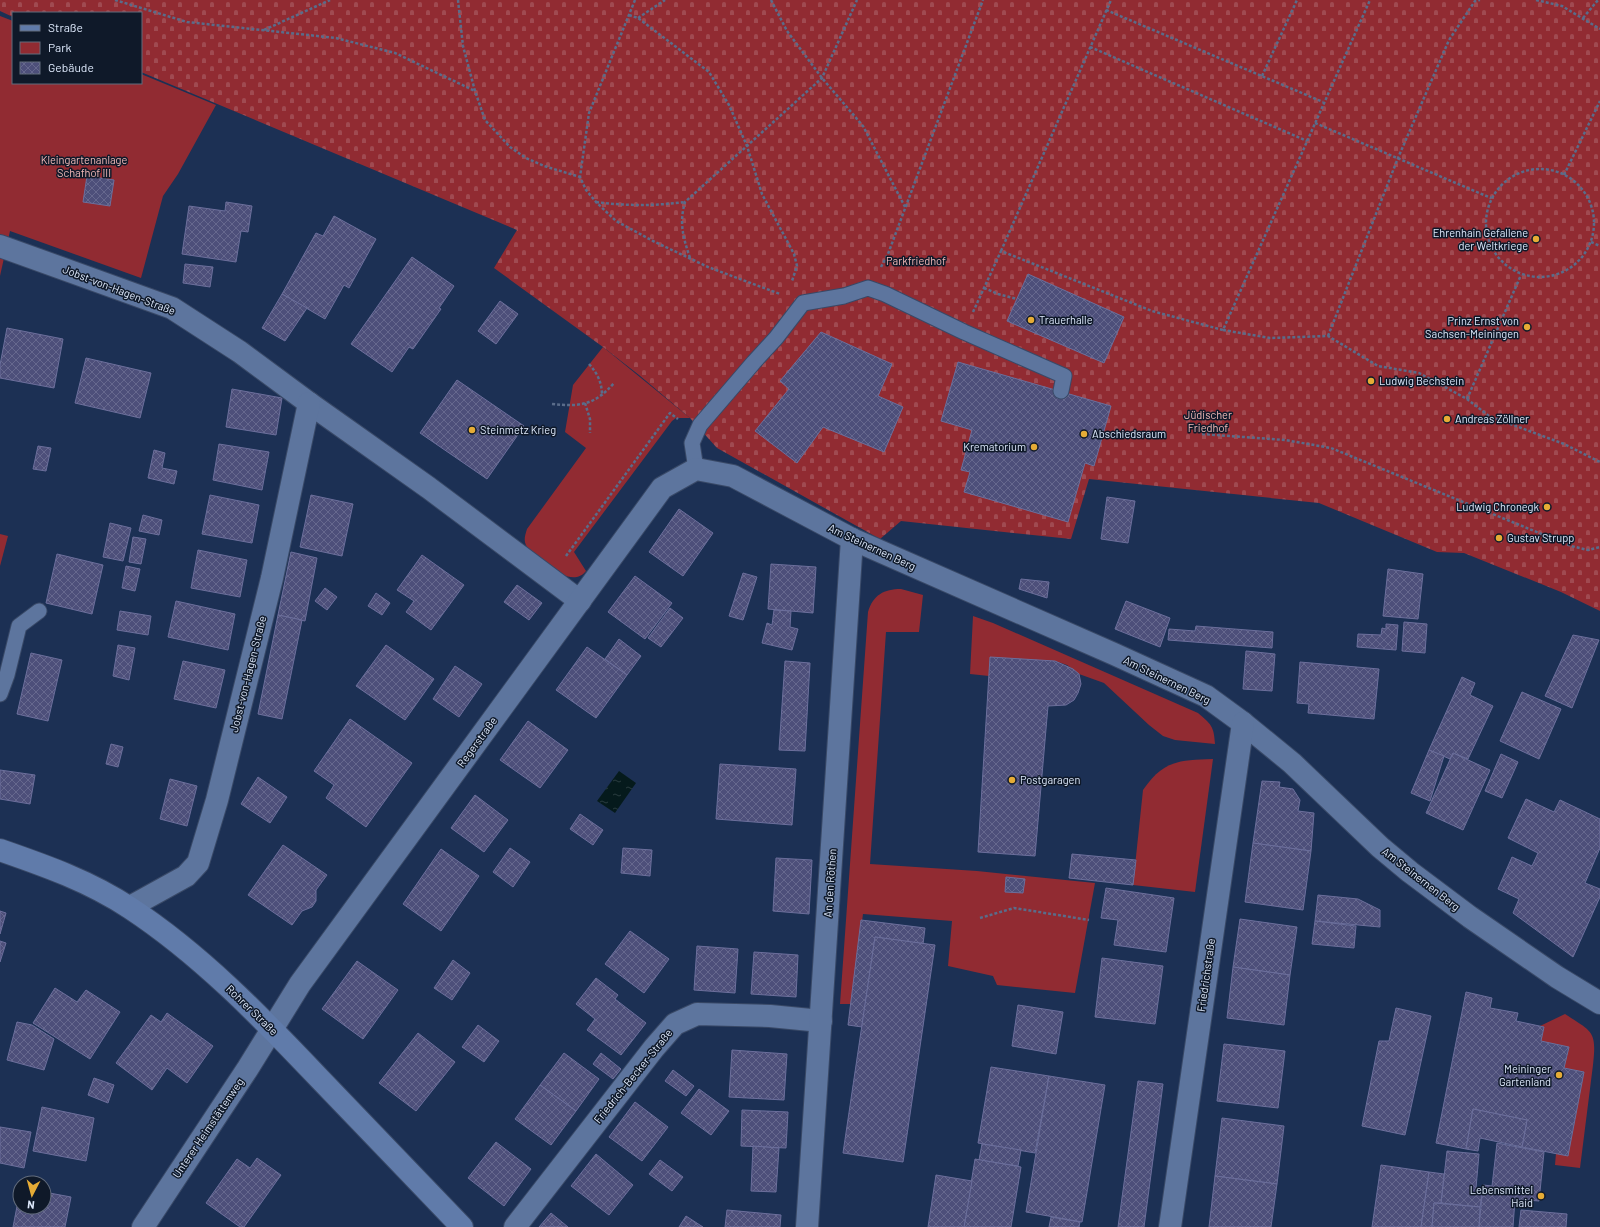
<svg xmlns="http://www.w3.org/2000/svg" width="1600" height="1227" viewBox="0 0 1600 1227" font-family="Barlow,sans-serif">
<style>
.green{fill:#912b32}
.cemetery{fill:url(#cemetery-stones)}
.water{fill:url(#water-ripples)}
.building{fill:url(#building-cross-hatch);stroke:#6c6f9c}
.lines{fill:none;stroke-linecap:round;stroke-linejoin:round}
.lane-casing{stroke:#394967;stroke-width:17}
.street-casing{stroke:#394967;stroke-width:24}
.secondary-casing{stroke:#394967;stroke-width:24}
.path{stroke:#5a6c8a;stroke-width:2.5;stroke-dasharray:3 2;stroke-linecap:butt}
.lane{stroke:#5d759e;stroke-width:15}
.street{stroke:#5d759e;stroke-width:22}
.secondary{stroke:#607baa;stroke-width:22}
.poi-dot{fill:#e6ac36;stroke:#0f1929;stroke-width:1.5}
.labels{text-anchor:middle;stroke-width:3;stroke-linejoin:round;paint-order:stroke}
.park-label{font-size:11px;fill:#f4bab8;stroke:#0f1929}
.poi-label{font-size:11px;fill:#dee9fc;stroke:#0f1929;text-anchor:start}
.street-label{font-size:11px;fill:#dee9fc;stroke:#0f1929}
</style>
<defs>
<pattern id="cemetery-stones" width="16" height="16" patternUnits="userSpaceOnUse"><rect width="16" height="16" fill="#912b32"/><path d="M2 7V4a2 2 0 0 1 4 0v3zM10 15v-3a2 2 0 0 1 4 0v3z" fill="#a04a51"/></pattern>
<pattern id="water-ripples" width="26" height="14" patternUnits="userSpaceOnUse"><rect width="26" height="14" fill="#051a1c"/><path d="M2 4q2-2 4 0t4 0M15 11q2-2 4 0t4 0" fill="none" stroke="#293b3e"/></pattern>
<pattern id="building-cross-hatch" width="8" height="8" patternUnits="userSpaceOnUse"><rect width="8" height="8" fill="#4d4f7a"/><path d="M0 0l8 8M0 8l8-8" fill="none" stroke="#66688e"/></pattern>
</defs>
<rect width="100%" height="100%" fill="#1c3054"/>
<g class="green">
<polygon points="0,16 13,21 13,83 141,83 141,74 216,105 178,174 163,196 141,278 10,231 0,276"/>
<path d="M 603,347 L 690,418 L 676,418 L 672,421 L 574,552 L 586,571 C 571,590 543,561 530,550 C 523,544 524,538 527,529 L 586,448 L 565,432 L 573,385 Z"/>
<polygon points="0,534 8,536 0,566"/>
<path d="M 901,589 L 923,595 L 919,632 L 886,632 L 870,864 L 977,871 L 1095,883 L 1075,993 L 997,985 L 993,976 L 948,966 L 952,921 L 863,914 L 851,1004 L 840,1004 L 868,612 C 873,595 884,589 901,589 Z"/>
<path d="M 973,616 L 993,623 L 1198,713 C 1211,724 1214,726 1215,744 L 1175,740 L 1163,736 L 1149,725 L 1104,683 L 1079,674 L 1067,665 L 1055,661 L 990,658 L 989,676 L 970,674 Z"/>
<path d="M 1213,759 L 1195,892 L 1133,885 L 1143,790 C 1163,761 1178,760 1213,759 Z"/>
<path d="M 1565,1014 C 1592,1032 1597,1030 1593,1065 L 1580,1168 L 1555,1165 L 1556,1153 L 1568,1155 L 1584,1072 L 1564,1068 L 1569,1047 L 1541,1041 L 1544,1027 L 1540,1026 Z"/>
</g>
<polygon class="cemetery" points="0,0 1600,0 1600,611 1561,592 1464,553 1437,552 1319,503 1089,479 1071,539 901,521 880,539 717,448 690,418 639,375 603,347 494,268 517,230 141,72 141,13 13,13 13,17 0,11"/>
<polygon class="water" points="619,771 636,783 615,813 597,801"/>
<g class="building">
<polygon points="87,176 114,180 110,206 83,202"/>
<polygon points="226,202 252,206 248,232 241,231 236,262 182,254 189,206 225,211"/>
<polygon points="334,216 376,239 349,288 344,285 325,319 282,294 316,233 323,236"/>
<polygon points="412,257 454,286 439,308 441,309 413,349 409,347 392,372 351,344"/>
<polygon points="185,264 213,267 210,287 183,283"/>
<polygon points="1028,274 1124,317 1104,363 1007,321"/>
<polygon points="282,294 307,308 285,341 262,328"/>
<polygon points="500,301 518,314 496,344 478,331"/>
<polygon points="7,328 63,339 54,388 0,378 0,365"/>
<polygon points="821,332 892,364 878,396 903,407 884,452 823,427 797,463 755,431 789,389 780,381"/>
<polygon points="86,358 151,373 140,418 75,403"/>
<polygon points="958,362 1111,406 1094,466 1085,463 1068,522 964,492 970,472 961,470 972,430 941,421"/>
<polygon points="457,380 524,426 487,479 420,433"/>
<polygon points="232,389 282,398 276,435 226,427"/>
<polygon points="219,444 269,452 262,490 213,480"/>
<polygon points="38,446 51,448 46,471 33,469"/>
<polygon points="154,450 165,453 162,468 177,471 174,484 148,478"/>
<polygon points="210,495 259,505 252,543 202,534"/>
<polygon points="311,495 353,504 342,556 300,547"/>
<polygon points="1107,497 1135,501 1128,543 1101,539"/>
<polygon points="679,509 713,533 683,576 649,552"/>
<polygon points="143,515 162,520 159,535 139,531"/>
<polygon points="110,523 131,528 123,561 103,557"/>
<polygon points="133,537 146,539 141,564 129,562"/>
<polygon points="198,550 247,560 240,597 191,588"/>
<polygon points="291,552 317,558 305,621 278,615"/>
<polygon points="57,554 103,565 92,614 46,603"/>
<polygon points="422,555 464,585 431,630 406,612 414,601 397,590"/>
<polygon points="771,564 816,567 813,613 768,609"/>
<polygon points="126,566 140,569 135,591 122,588"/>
<polygon points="1388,569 1423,574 1418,619 1383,616"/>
<polygon points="743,573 757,577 743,620 729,616"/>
<polygon points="635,576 672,603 645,639 608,612"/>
<polygon points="1021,579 1049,582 1047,598 1019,589"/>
<polygon points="517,585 542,603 529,620 504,602"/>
<polygon points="325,588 337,597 327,610 315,601"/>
<polygon points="376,593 390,603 382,615 368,606"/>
<polygon points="176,601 235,614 228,650 168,637"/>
<polygon points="1126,601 1170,618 1160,647 1115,629"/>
<polygon points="670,608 683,618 661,647 648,638"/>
<polygon points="774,610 791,611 790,627 798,629 792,650 762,643 767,623 772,625"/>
<polygon points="120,611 151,616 148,635 117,630"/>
<polygon points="278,615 302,620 282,719 258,714"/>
<polygon points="1404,622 1427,624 1425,653 1402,651"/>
<polygon points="1386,624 1398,625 1396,650 1357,647 1358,634 1381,635 1382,628 1386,629"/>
<polygon points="1196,626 1273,632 1272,648 1168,640 1169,629 1195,631"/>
<polygon points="1573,635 1599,640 1572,708 1545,696"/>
<polygon points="619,639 641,656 627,675 605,659"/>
<polygon points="118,645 135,648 129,680 113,676"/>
<polygon points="386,645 434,679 405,720 356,686"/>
<polygon points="587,647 627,675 596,718 556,690"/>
<polygon points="1246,651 1275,654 1272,691 1243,689"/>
<polygon points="31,653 62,660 48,721 17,714"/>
<polygon points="990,657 1055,661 1073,669 1079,674 1081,684 1078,693 1074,700 1066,705 1048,706 1035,856 978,852"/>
<polygon points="183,661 225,670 216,708 174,699"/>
<polygon points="785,661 810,663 805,751 779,750"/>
<polygon points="1300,662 1379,669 1374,719 1308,713 1309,704 1297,703"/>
<polygon points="455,666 482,684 459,717 433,699"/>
<polygon points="1462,677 1475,683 1470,695 1493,706 1468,759 1453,753 1450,759 1429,750"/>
<polygon points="1522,692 1561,709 1539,759 1500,741"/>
<polygon points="350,719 412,763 366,827 326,798 334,785 314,771"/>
<polygon points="528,721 568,750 540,788 500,760"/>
<polygon points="111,744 123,747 118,767 106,764"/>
<polygon points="1429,750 1444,756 1430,801 1411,793"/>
<polygon points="1453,753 1490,770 1463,830 1426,813"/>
<polygon points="1501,754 1518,762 1502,798 1485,791"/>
<polygon points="720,764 796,769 792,825 716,819"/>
<polygon points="0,770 35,775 30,804 0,799"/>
<polygon points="258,777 287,797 270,823 241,804"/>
<polygon points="170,779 197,786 187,826 160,819"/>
<polygon points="1262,781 1280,782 1279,787 1293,789 1300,800 1298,811 1314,813 1311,851 1253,843"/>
<polygon points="475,795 508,820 484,852 451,828"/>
<polygon points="1526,799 1554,812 1560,800 1600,819 1600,848 1585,883 1600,889 1600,897 1573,957 1513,913 1519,899 1498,889 1512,857 1532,866 1538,853 1508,838"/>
<polygon points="580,814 603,830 593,845 570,829"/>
<polygon points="1253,843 1311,851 1303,910 1245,902"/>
<polygon points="283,845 327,875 316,890 316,901 312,907 302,911 292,925 248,895"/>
<polygon points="510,848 530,862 513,887 493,872"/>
<polygon points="623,848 652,850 650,876 621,873"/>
<polygon points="441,849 479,876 441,931 403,904"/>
<polygon points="1072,854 1136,860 1133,885 1069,878"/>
<polygon points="776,858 812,860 809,914 773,911"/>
<polygon points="1006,877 1025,879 1023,893 1005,892"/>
<polygon points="1106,888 1174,898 1166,952 1114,945 1118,920 1101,918"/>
<polygon points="1318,895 1358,899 1380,910 1380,927 1315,921"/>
<polygon points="0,911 6,913 0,934"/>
<polygon points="1240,919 1297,927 1290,975 1233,967"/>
<polygon points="861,920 925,928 923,944 875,937 862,1027 848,1025"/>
<polygon points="1315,921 1356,926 1354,948 1312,944"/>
<polygon points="630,931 669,959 644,993 605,964"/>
<polygon points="875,937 935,945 903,1162 843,1153"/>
<polygon points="0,941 6,943 0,962"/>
<polygon points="697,946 738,949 735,993 694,990"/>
<polygon points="754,952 798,955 796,997 751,994"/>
<polygon points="1102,958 1163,966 1155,1024 1095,1017"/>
<polygon points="453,960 470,973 452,1000 434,988"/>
<polygon points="357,961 398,990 363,1039 322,1009"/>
<polygon points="1233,967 1290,975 1284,1025 1227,1018"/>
<polygon points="596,978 618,995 615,999 646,1023 621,1055 587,1030 595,1019 576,1004"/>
<polygon points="55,988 77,1002 86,990 120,1012 90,1059 33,1023"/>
<polygon points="1466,992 1492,998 1490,1008 1518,1013 1516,1021 1544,1027 1541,1041 1569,1047 1564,1068 1584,1072 1568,1156 1522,1147 1527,1120 1473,1109 1466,1149 1436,1143"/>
<polygon points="1018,1005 1063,1012 1056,1054 1012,1046"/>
<polygon points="1396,1008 1431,1016 1405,1135 1362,1126 1379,1041 1389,1041"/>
<polygon points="167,1013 213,1046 187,1083 167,1068 152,1090 116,1063 151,1015 161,1022"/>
<polygon points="17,1022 32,1025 54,1039 44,1070 7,1060"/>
<polygon points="478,1025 499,1041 484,1062 462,1047"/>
<polygon points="418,1033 455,1062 416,1111 379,1083"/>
<polygon points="1224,1044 1285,1051 1278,1108 1217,1101"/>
<polygon points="732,1050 787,1054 784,1100 729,1097"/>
<polygon points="564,1053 599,1079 576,1111 540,1085"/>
<polygon points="601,1053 621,1069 613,1079 593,1064"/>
<polygon points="991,1067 1049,1076 1035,1153 978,1143"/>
<polygon points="673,1070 694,1086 686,1096 665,1081"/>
<polygon points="1049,1076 1105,1085 1082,1222 1026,1212"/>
<polygon points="94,1078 114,1085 108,1103 88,1095"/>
<polygon points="1138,1081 1163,1084 1144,1227 1118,1227"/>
<polygon points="540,1085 576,1111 551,1145 515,1119"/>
<polygon points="699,1089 729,1111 711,1135 681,1113"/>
<polygon points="635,1102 668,1127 642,1161 609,1137"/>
<polygon points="42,1107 94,1118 86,1161 33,1151"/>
<polygon points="1473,1109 1527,1120 1522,1147 1480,1138 1478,1151 1466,1149"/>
<polygon points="742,1110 788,1112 786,1148 741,1146"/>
<polygon points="1222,1118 1284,1126 1277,1184 1215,1176"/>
<polygon points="0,1127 31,1132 24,1168 0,1163"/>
<polygon points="496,1142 531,1169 504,1206 468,1178"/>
<polygon points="1497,1143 1544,1152 1539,1201 1515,1199 1513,1227 1479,1227 1483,1185 1492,1186"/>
<polygon points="982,1144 1021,1150 1018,1166 979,1160"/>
<polygon points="753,1146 779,1148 776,1192 751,1191"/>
<polygon points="1447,1151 1479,1154 1476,1188 1483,1189 1480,1207 1441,1203"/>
<polygon points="596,1154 633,1185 609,1215 571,1186"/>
<polygon points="257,1158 281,1175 244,1227 240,1227 206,1203 237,1159 250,1168"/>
<polygon points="975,1159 1021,1167 1011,1227 964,1227"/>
<polygon points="660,1160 683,1177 672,1191 649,1174"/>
<polygon points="1381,1165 1429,1172 1421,1227 1372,1227"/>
<polygon points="1429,1172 1444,1174 1441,1203 1434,1203 1432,1227 1421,1227"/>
<polygon points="936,1175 972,1181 964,1227 928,1227"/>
<polygon points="1215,1176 1277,1184 1271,1227 1209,1227"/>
<polygon points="20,1191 20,1207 44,1207 44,1192 71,1197 65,1227 13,1227"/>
<polygon points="1434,1203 1480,1207 1479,1227 1432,1227"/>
<polygon points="727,1210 781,1215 780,1227 725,1227"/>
<polygon points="1521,1210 1567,1214 1566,1227 1519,1227"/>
<polygon points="551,1213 568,1227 539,1227"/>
<polygon points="686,1216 703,1227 679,1227"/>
<polygon points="1051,1217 1080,1222 1079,1227 1049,1227"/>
</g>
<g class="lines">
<g class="lane-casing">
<g id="lane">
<polyline points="696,469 692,443 700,425 754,362 776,338 803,303 844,296 868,288 885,294 964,332 1064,376 1061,391"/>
<polyline points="0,694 7,675 19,626 39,611"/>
</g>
</g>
<g class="street-casing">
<g id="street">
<polyline points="0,246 172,308 240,352 309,403 429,488 580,601"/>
<polyline points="130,907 186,876 198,863 217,800 272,578 309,403"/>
<polyline points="143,1227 248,1068 300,984 662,488 696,469 733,476 852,539 1114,654 1206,696 1243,723 1292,763 1380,847 1410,872 1470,917 1557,977 1600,1003"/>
<polyline points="515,1227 654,1048 675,1024 697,1014 770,1016 821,1021"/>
<polyline points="807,1227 852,539"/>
<polyline points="1170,1227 1243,723"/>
</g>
</g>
<g class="secondary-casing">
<path id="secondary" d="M 0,850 C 46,866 89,881 130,908 C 200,954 260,1016 317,1076 C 365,1126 414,1177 462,1227"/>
</g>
<g class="path">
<polyline points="115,0 187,22 336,38 395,53 475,91"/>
<polyline points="458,0 463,46 475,91 485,120 510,147 526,158 544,166 580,177"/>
<polyline points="635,0 589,113 580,177 586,190 596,202 616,221 653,241 708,267 780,294"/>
<polyline points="771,0 787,31 822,78 863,126 905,207"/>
<polyline points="1536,0 1562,6 1600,29"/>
<polyline points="1106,10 1323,102"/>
<polyline points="629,15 638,18 709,72 729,105 747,146 762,194 794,254 797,266 792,281"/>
<polyline points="638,18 665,0"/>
<polyline points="1583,18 1598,0"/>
<polyline points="264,30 330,0"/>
<polyline points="1090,47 1307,141"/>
<polyline points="1262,76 1297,0"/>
<polyline points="1315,123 1491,198"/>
<circle cx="1540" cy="223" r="54"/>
<polyline points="1564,175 1600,101"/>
<path d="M 596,202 C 626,206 655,206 685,202"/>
<polyline points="1591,242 1600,246"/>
<polyline points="1001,251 1111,0"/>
<path d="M 690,258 C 683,237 679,223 685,202 L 822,78 L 857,0"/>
<polyline points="881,267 888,254 983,0"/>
<polyline points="984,288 998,294 1017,299"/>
<polyline points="973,312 1001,251 1152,311 1223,330 1370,0"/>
<polyline points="1223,330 1270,338 1328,336 1378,366 1419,373 1467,399 1489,416 1564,444 1600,462"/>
<polyline points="1328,336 1398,158 1449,40 1475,1 1480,0"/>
<path d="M 589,364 C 598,374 602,383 602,396"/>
<polyline points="1467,399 1521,275"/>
<polyline points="585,403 590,419 590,433"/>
<path d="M 552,404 C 580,407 595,405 614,383"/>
<polyline points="1202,434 1285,440 1331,448 1571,546 1588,550 1600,547"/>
<polyline points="566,556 670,413 678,419"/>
<polyline points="980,918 1014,908 1089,920"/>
</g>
<use href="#lane" class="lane"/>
<use href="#street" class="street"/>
<use href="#secondary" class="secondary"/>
</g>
<g class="poi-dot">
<circle cx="1536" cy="239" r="4"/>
<circle cx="1031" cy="320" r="4"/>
<circle cx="1527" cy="327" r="4"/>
<circle cx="1371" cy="381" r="4"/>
<circle cx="1447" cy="419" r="4"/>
<circle cx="472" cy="430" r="4"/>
<circle cx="1084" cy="434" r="4"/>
<circle cx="1034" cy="447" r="4"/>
<circle cx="1547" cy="507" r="4"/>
<circle cx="1499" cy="538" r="4"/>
<circle cx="1012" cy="780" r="4"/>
<circle cx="1559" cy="1075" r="4"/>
<circle cx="1541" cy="1196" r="4"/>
</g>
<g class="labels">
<g class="park-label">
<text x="84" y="164">Kleingartenanlage<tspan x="84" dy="13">Schafhof III</tspan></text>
<text x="916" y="265">Parkfriedhof</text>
<text x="1208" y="419">Jüdischer<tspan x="1208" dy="13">Friedhof</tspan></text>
</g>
<g class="poi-label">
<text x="1528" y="237" text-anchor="end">Ehrenhain Gefallene<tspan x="1528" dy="13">der Weltkriege</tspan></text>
<text x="1039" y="324">Trauerhalle</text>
<text x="1519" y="325" text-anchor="end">Prinz Ernst von<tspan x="1519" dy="13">Sachsen-Meiningen</tspan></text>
<text x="1379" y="385">Ludwig Bechstein</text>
<text x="1455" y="423">Andreas Zöllner</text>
<text x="480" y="434">Steinmetz Krieg</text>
<text x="1092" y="438">Abschiedsraum</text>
<text x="1026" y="451" text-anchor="end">Krematorium</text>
<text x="1539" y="511" text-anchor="end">Ludwig Chronegk</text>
<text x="1507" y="542">Gustav Strupp</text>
<text x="1020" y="784">Postgaragen</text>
<text x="1551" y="1073" text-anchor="end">Meininger<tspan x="1551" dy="13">Gartenland</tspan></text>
<text x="1533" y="1194" text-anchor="end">Lebensmittel<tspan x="1533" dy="13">Haid</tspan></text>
</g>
<g class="street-label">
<text transform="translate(119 290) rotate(21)" y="4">Jobst-von-Hagen-Straße</text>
<text transform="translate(872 547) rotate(25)" y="4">Am Steinernen Berg</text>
<text transform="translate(248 674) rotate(-76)" y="4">Jobst-von-Hagen-Straße</text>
<text transform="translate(1167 680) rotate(26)" y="4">Am Steinernen Berg</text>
<text transform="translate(477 742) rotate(-54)" y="4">Regerstraße</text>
<text transform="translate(1421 879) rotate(38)" y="4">Am Steinernen Berg</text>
<text transform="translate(830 883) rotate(-86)" y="4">An den Röthen</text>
<text transform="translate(1206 975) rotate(-82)" y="4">Friedrichstraße</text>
<text transform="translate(252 1010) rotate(44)" y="4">Rohrer Straße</text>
<text transform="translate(633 1076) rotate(-51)" y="4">Friedrich-Becker-Straße</text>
<text transform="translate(208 1128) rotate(-56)" y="4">Unterer Heimstättenweg</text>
</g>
</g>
<rect x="12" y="12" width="130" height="72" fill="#0f1929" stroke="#626c7d"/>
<rect x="20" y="25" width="20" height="6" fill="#607baa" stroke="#626c7d"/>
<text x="48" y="32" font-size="12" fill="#dee9fc">Straße</text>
<rect x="20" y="42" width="20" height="12" fill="#912b32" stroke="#626c7d"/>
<text x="48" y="52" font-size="12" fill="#dee9fc">Park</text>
<rect x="20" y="62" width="20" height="12" fill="url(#building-cross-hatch)" stroke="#626c7d"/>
<text x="48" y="72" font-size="12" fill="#dee9fc">Gebäude</text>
<g transform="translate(32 1195) rotate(186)"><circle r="19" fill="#0f1929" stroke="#626c7d"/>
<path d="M0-3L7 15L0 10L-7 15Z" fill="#e6ac36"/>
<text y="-6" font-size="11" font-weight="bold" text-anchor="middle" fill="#dee9fc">N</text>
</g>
</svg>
